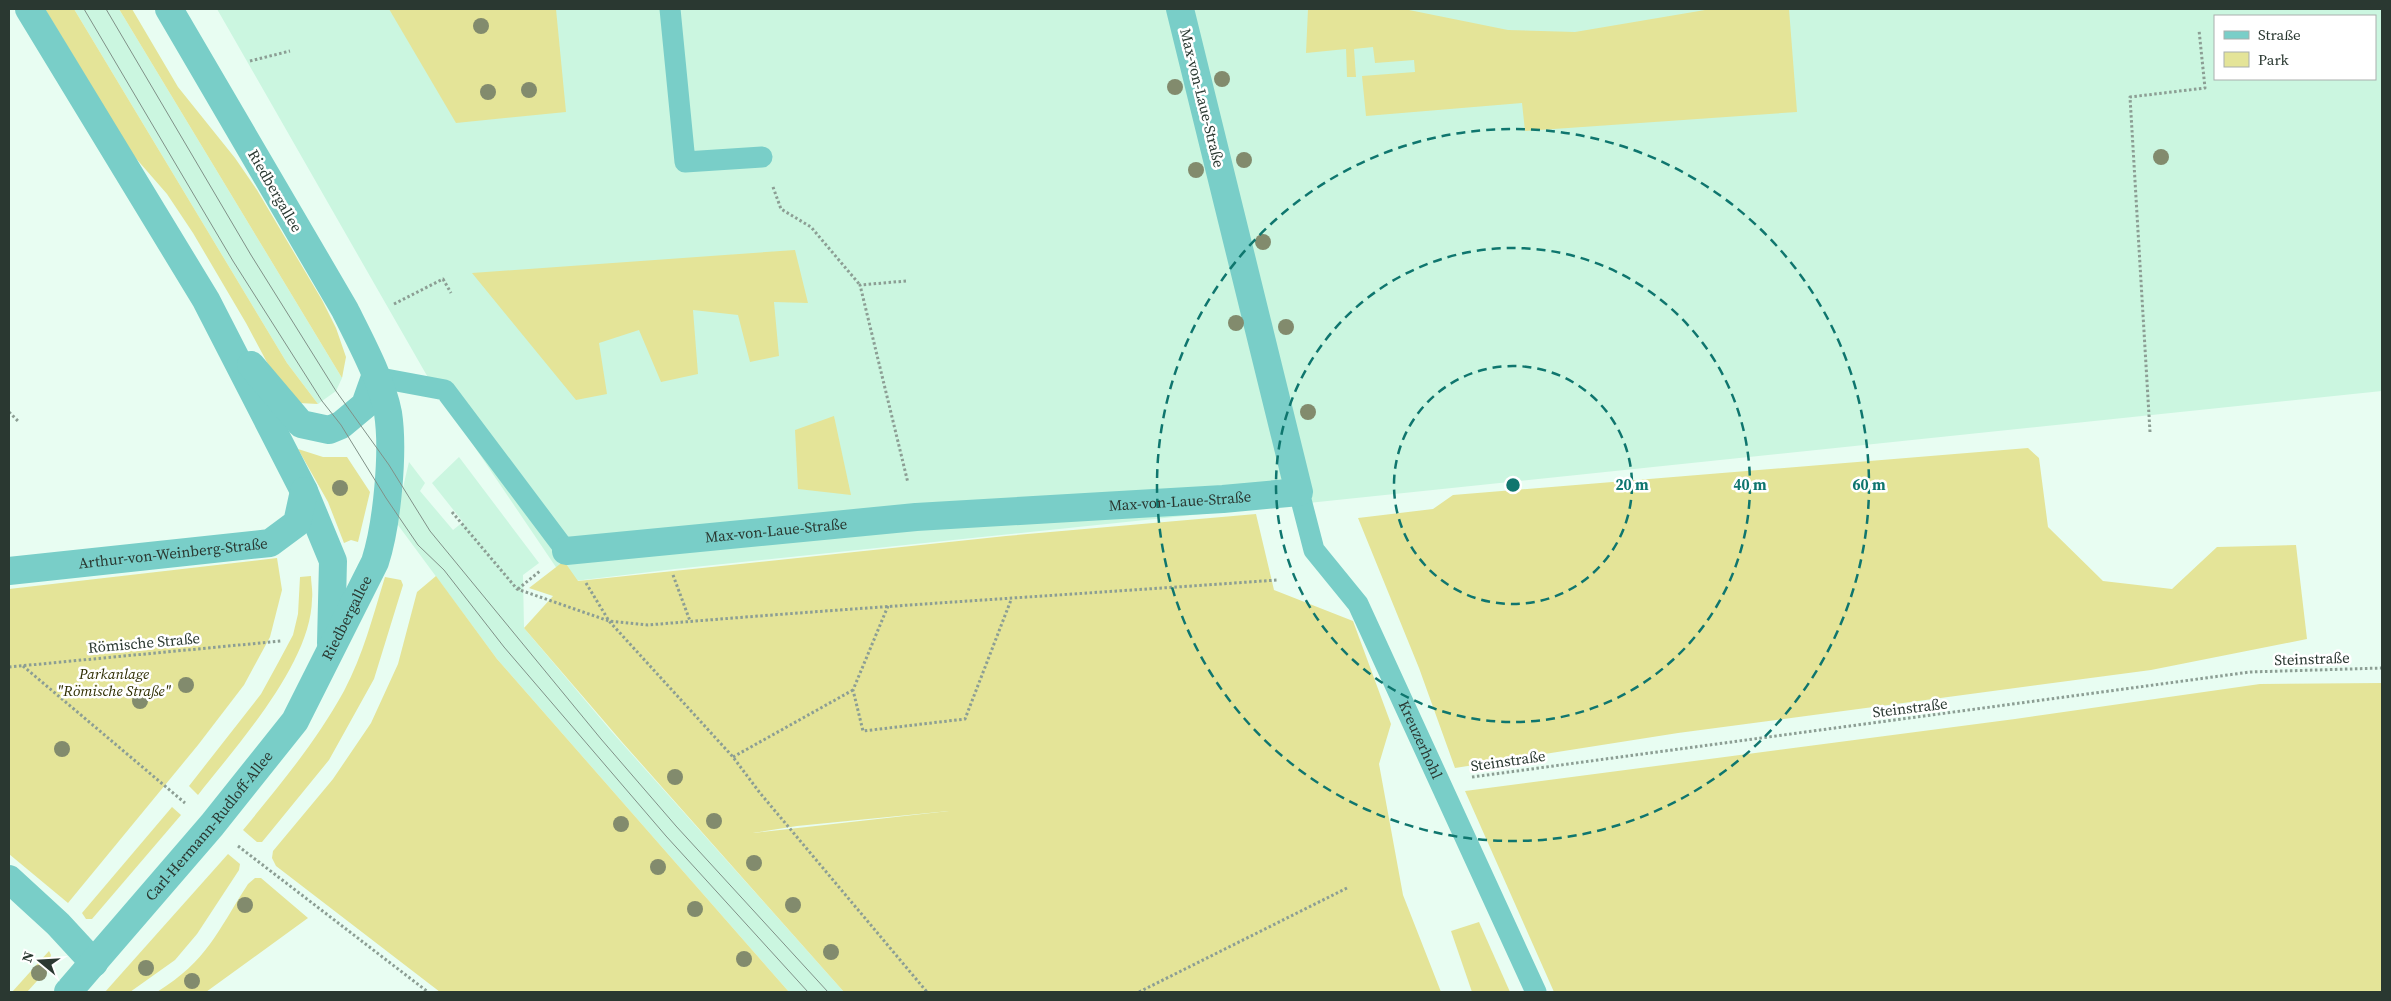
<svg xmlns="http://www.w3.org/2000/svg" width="2391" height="1001" font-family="'Source Serif 4',serif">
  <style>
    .built { fill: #cbf6e0; fill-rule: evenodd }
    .green { fill: #e4e498; fill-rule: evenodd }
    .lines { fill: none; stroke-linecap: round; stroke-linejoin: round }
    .path { stroke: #8c9e94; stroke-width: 3; stroke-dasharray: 2.5 2.5; stroke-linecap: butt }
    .service { stroke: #79cec8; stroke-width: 21 }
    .minor { stroke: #79cec8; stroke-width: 28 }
    .tram { stroke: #809188; stroke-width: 1 }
    .tree { fill: #828b6d }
    .ring { fill: none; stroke: #0f766e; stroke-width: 2.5; stroke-dasharray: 9 6 }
    .labels { text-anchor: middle; stroke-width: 5; stroke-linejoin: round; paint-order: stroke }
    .street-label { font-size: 15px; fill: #2a3831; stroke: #fff }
    .park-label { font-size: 15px; font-style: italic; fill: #2e2d01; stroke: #fff }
    .centre { fill: #0f766e; stroke: #fff; stroke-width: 2.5 }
    .ring-label { font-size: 15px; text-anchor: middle; font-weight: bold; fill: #0f766e; stroke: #fff; stroke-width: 5; stroke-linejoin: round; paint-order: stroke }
  </style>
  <rect width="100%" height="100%" fill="#e8fdf2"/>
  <!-- built -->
  <g class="built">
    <polygon points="74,9 119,9 342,378 336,391 322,401 318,404 287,363"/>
    <path d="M217 9H2382V391L675 569 566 582 430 381ZM2215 16H2375V79H2215Z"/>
    <polygon points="459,457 539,563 523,575 524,628 612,732 844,992 789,992 497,659 395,521 409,462 425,483 420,491 453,530 463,522 432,483"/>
  </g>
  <!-- green -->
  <g class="green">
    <polygon points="45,9 74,9 287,363 318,404 299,403 277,381 246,323 193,233 167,194 133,155"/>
    <polygon points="119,9 132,9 178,87 235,158 257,190 322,300 336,328 346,357 342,378"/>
    <polygon points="389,9 556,9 566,112 456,123"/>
    <polygon points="1308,9 1404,9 1508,30 1575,32 1711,9 1789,9 1797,112 1525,131 1522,103 1366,116 1362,76 1415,72 1414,60 1375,63 1373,47 1354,49 1356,77 1347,77 1346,49 1306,53"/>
    <polygon points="795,250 808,303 774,302 779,356 750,362 738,315 693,310 698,374 661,382 639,330 599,343 607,394 576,400 472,273"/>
    <polygon points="834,416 851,495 798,489 795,430"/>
    <polygon points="2028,448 2039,458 2048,527 2103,581 2172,589 2217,547 2296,545 2307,639 2151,670 1678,733 1455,768 1419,668 1358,518 1433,509 1453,495"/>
    <polygon points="298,449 323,457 347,457 370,492 358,542 351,540 344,543 328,502"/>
    <path d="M1256 514 1274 590 1353 621 1391 724 1379 764 1403 895 1441 992H844L622 742 524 628 553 596 529 588 564 561 578 581 1006 536ZM949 811 753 833 797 826Z"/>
    <polygon points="277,558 282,590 270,637 244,685 198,745 68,903 9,854 9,589"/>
    <path d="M311 576C311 583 313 591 312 599 311 664 237 745 198 795L189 786 261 694 278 663 293 635 298 614 300 577Z"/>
    <polygon points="436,576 497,659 789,992 440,992 276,866 272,858 273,851 333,779 371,723 398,664 417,592"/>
    <path d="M385 577 401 580 403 585 374 679 329 760 267 836 262 842H257L243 830C279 786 316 742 344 691 363 655 373 616 385 577Z"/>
    <polygon points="2382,683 2382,992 1554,992 1465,791 2015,719 2260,684"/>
    <polygon points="172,807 181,815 92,919 86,919 82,913"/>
    <polygon points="228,854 240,864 239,870 197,934 175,960 130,992 105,992"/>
    <path d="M255 878H261L308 918 206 992H157C208 960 217 932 248 884Z"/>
    <polygon points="1479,922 1510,992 1472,992 1451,931"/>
    <polygon points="49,951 51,955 47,970 27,992 12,992"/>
  </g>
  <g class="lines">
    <!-- path -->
    <g class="path">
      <polyline points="250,61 290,51"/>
      <polyline points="773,187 781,209 811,227 860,285"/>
      <polyline points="906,281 860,285 908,483"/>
      <polyline points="394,304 443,279 451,293"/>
      <polyline points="9,412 19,422"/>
      <polyline points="2150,432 2130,97 2205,88 2199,30"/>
      <path d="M452 512 517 589 609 621 648 625C858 607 1068 595 1277 580"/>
      <polyline points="673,575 690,621"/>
      <polyline points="586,583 609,621 733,757 760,793 927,992"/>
      <polyline points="518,589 540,571"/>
      <polyline points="888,606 853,690 863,731 965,719 1011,600"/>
      <polyline points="23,666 185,803"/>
      <polyline points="9,667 281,641"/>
      <polyline points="733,757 853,690"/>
      <polyline points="1472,777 2250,672 2382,668"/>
      <polyline points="238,846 428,992"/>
      <polyline points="1139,992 1349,887"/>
    </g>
    <!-- service -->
    <g class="service">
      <polyline points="670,9 685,162 762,157"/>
      <polyline points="375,377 445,390 566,551"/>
      <path id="s1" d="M1299 492 1314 550 1358 604 1536 992"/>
    </g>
    <!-- minor -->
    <g class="minor">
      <polyline points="29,9 206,300 304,491 333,561 331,643"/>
      <polyline points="251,365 301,424 329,430 341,425 365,405 375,377"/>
      <path id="s2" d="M566 551 916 517 1223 499 1299 492 1180 9"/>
      <path id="s3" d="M9 571 270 543 297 523 304 491"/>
      <polyline points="9,879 58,924 94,963"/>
      <path id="s4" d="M68 992 212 825 295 721 375 562C387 525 394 452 388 413 382 381 360 340 345 310L169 9"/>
    </g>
    <!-- tram -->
    <g class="tram">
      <polyline points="84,9 233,261 322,401 341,425 386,498 418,545 444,570 504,647 666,836 808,992"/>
      <polyline points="106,9 251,255 336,391 389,465 430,531 601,739 676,826 828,992"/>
    </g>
  </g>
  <!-- trees -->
  <g class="tree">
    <circle cx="481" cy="26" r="8"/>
    <circle cx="1222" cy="79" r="8"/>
    <circle cx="1175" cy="87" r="8"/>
    <circle cx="529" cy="90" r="8"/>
    <circle cx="488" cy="92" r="8"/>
    <circle cx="2161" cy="157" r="8"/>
    <circle cx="1244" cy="160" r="8"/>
    <circle cx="1196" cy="170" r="8"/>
    <circle cx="1263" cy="242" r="8"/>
    <circle cx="1236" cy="323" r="8"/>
    <circle cx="1286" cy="327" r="8"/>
    <circle cx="1308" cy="412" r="8"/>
    <circle cx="340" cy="488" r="8"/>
    <circle cx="186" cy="685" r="8"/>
    <circle cx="140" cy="701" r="8"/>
    <circle cx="62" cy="749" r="8"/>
    <circle cx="675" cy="777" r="8"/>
    <circle cx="714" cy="821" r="8"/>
    <circle cx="621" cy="824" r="8"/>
    <circle cx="754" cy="863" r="8"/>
    <circle cx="658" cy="867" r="8"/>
    <circle cx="245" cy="905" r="8"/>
    <circle cx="793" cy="905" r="8"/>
    <circle cx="695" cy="909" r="8"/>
    <circle cx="831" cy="952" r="8"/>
    <circle cx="744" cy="959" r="8"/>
    <circle cx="146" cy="968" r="8"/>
    <circle cx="39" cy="973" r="8"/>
    <circle cx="192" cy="981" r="8"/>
  </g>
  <!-- distance rings -->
  <g class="ring">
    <circle cx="1513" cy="485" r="119"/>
    <circle cx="1513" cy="485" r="237"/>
    <circle cx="1513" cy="485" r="356"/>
  </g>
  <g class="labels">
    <!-- street labels -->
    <g class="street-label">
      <text transform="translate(1202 98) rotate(76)" y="5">Max-von-Laue-Straße</text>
      <text transform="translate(275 191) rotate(60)" y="5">Riedbergallee</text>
      <text dy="5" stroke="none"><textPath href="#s2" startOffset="616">Max-von-Laue-Straße</textPath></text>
      <text dy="5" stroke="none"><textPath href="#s2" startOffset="211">Max-von-Laue-Straße</textPath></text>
      <text dy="5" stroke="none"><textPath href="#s3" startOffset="165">Arthur-von-Weinberg-Straße</textPath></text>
      <text dy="5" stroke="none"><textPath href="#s4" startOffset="469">Riedbergallee</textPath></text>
      <text transform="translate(144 643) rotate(-5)" y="5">Römische Straße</text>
      <text transform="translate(2312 659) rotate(-2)" y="5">Steinstraße</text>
      <text transform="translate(1910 708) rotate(-7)" y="5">Steinstraße</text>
      <text dy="5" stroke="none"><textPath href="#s1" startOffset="279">Kreuzerhohl</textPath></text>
      <text transform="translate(1508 761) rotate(-8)" y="5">Steinstraße</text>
      <text dy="5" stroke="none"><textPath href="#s4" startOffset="218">Carl-Hermann-Rudloff-Allee</textPath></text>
    </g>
    <!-- park labels -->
    <g class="park-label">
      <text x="114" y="679">Parkanlage<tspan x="114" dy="17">"Römische Straße"</tspan></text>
    </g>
  </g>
  <circle cx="1513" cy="485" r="8" class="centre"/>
  <g class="ring-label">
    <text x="1632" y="490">20 m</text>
    <text x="1750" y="490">40 m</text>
    <text x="1869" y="490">60 m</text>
  </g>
  <!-- border -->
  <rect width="2391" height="1001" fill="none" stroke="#2a3831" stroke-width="20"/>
  <!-- legend -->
  <rect x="2214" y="15" width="162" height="65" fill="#ffffff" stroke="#aaafad"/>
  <rect x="2224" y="31" width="25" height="8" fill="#79cec8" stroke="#aaafad"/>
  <text x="2258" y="40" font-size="15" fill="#2a3831">Straße</text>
  <rect x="2224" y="52" width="25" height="15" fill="#e4e498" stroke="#aaafad"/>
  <text x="2258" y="65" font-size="15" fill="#2a3831">Park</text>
  <!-- north arrow -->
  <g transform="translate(40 961) rotate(288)" stroke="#ffffff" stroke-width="4" paint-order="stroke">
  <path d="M0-4L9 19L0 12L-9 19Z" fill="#2a3831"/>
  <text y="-8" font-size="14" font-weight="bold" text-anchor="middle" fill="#2a3831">N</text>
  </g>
</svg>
